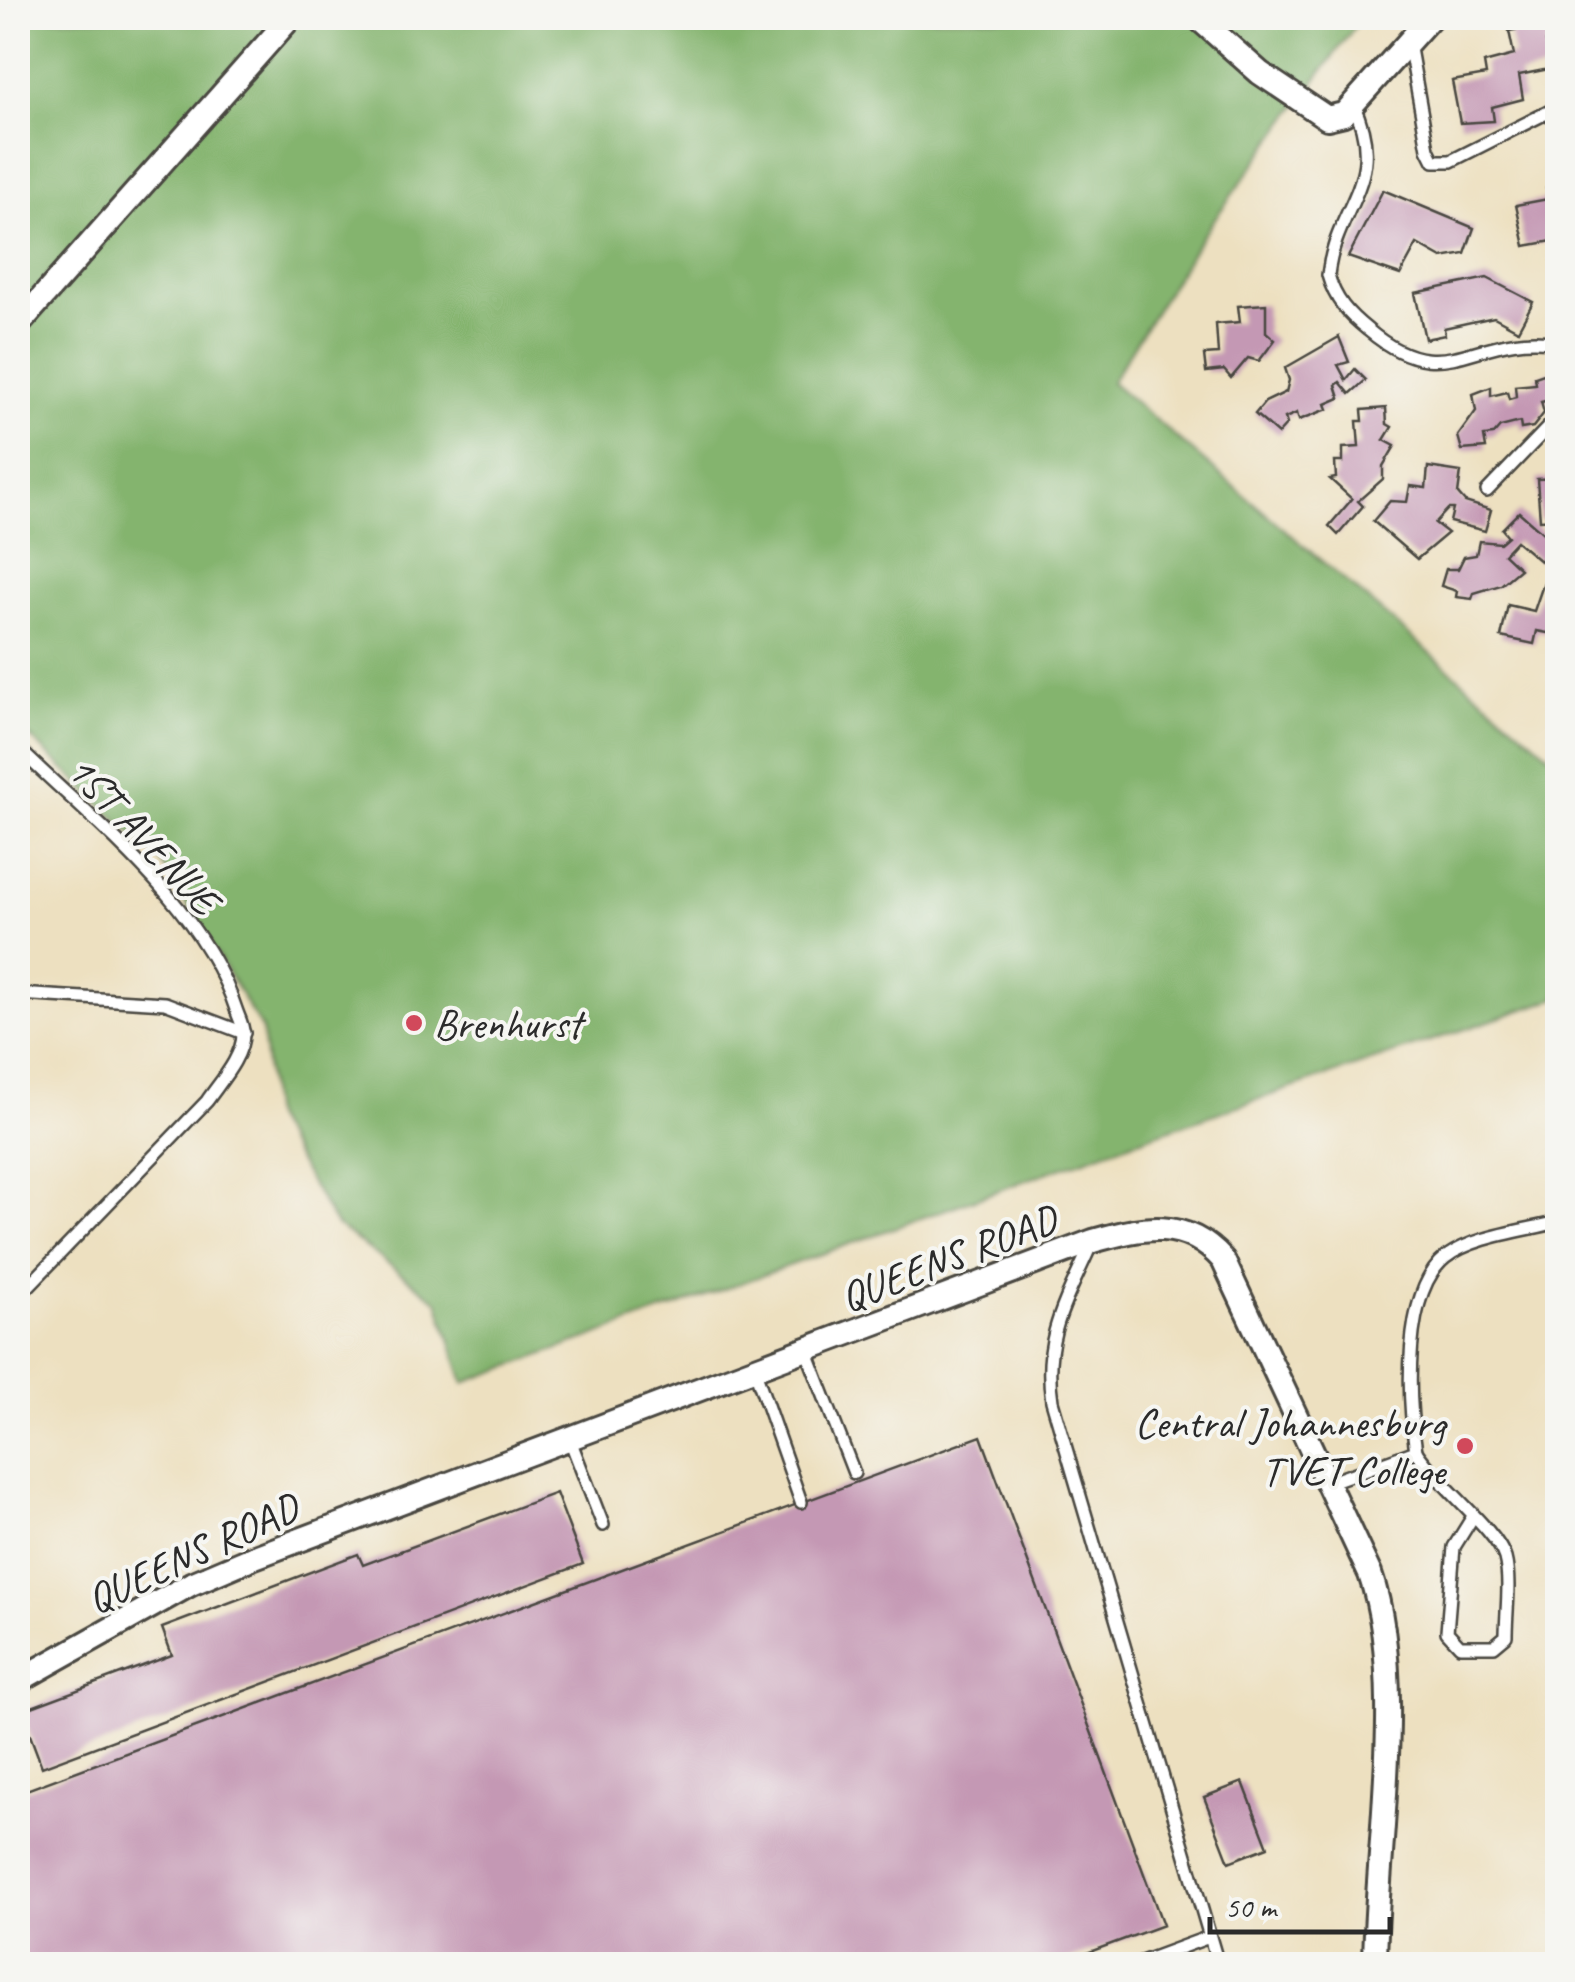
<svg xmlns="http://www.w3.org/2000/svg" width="1575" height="1982" font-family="Caveat,sans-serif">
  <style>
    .forest { fill: #84b46e; stroke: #58704c; stroke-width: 2.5 }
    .building { fill: #c498b4 }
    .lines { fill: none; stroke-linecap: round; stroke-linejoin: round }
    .lane-casing { stroke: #484641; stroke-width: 16 }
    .street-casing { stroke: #484641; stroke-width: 28 }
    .lane { stroke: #fff; stroke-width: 11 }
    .street { stroke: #fff; stroke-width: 22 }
    .poi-dot { fill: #d1495b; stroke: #f6f6f2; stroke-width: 4 }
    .labels { text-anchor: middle; stroke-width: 8; stroke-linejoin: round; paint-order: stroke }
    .street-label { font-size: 42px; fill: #2b2b2b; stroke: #f6f6f2 }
    .poi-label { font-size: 42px; fill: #2b2b2b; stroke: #f6f6f2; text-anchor: start }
  </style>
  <rect width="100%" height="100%" fill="#f6f6f2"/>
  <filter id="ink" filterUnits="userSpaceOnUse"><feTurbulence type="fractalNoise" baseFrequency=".01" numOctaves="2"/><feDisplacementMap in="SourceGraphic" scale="20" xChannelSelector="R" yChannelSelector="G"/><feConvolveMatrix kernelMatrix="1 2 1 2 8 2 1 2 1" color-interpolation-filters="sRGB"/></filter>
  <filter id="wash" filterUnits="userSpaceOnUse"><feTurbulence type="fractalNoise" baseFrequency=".0048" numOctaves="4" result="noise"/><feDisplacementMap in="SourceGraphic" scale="40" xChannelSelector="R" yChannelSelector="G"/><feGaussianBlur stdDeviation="2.25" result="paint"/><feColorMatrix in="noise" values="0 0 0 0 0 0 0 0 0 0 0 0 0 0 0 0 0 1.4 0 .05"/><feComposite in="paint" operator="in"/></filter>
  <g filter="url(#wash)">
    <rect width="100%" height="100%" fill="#ede0c0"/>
    <!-- forest -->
    <polygon class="forest" points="36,18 1361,18 1202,236 1111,382 1557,761 1557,998 1129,1143 464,1383 438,1301 335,1224 272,1118 262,1030 160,860 18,726 18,32"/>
    <g id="blocks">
      <!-- building -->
      <g class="building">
        <polygon points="1541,18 1558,18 1558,40 1546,42 1549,69 1519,75 1523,99 1492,107 1494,121 1460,123 1452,81 1486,75 1484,63 1514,55 1509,31 1541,25"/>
        <polygon points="1558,188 1558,240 1525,246 1516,205 1548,199 1546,189"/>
        <polygon points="1383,190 1474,228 1465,254 1442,258 1417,244 1400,275 1348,257"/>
        <polygon points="1487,278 1533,302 1518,330 1494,317 1444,328 1445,335 1425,339 1415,293"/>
        <polygon points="1266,304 1266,332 1275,340 1259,361 1248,358 1231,378 1224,370 1206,372 1204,355 1218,354 1216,324 1240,322 1238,306"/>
        <polygon points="1339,337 1349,362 1338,365 1346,380 1355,369 1366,380 1350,394 1340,382 1336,385 1340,398 1326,404 1328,409 1299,420 1297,413 1285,418 1287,424 1278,434 1255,414 1265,402 1286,392 1289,380 1285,368"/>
        <polygon points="1558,369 1558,398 1541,402 1544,413 1533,427 1521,429 1520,422 1500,427 1493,435 1484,436 1486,448 1462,450 1458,436 1476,411 1473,394 1491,387 1491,396 1507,392 1509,399 1516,397 1515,386 1536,384 1535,377"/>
        <polygon points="1386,408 1387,424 1392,427 1384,440 1395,446 1383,466 1383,479 1358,501 1363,506 1338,535 1329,526 1352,499 1330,479 1336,478 1335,462 1343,462 1343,448 1359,447 1357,421 1363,421 1362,410"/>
        <polygon points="1428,467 1461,472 1458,494 1465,502 1491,510 1485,531 1450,522 1453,509 1448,509 1435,523 1448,533 1417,559 1373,521 1390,501 1407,502 1410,486 1426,488"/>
        <polygon points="1558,478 1558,519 1540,520 1537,479"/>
        <polygon points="1519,512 1558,546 1540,561 1516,541 1504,554 1520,569 1501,585 1474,593 1472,599 1456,597 1457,591 1441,586 1446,569 1458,569 1464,557 1476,555 1479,541 1500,543 1508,536 1502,529"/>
        <polygon points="1544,582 1558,585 1558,635 1537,631 1534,644 1501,637 1508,605 1534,611"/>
        <polygon points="981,1436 1163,1925 1057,1964 18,1964 18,1793"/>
        <polygon points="556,1493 583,1564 42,1767 21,1711 172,1655 162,1628 358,1554 363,1565"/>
        <polygon points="1243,1782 1268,1847 1229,1862 1204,1797"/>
      </g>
    </g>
  </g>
  <g filter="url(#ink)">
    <use href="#blocks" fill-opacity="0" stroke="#484641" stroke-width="2.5"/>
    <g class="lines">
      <defs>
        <g id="lane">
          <polyline points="1409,43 1428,149 1434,161 1451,161 1558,107"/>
          <path d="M1353 104C1389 180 1336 205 1328 275 1335 300 1348 314 1368 330 1446 396 1474 329 1558 343"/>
          <polyline points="1487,491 1558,417"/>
          <path d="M18 748C96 824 202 904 237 1012 239 1018 244 1027 243 1034 243 1057 220 1082 207 1101L18 1297"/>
          <polyline points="18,994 165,1003 244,1033"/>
          <path d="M1091 1245C1066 1301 1042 1338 1052 1401L1218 1964"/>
          <polyline points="807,1352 854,1473"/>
          <polyline points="755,1371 801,1502"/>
          <polyline points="570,1440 603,1525"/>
          <path d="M1416 1451C1408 1400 1402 1292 1446 1257 1474 1236 1524 1231 1558 1222"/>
          <path d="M1328 1483 1416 1451C1435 1482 1497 1530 1505 1558 1511 1581 1506 1613 1506 1636L1494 1646H1460L1447 1632 1454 1547 1472 1518"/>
          <polyline points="1136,1964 1209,1937"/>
        </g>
        <g id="street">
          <polyline points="1198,18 1260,73 1327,118 1344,114 1430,18"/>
          <polyline points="18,325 290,18"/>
          <path d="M18 1681 191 1584 252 1558 1093 1241C1143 1227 1185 1217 1223 1260L1370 1574C1407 1679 1376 1850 1375 1964"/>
        </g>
      </defs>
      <!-- lane casing -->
      <use href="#lane" class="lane-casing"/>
      <!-- street casing -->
      <use href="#street" class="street-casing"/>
      <!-- lane -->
      <use href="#lane" class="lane"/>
      <!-- street -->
      <use href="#street" class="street"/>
    </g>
  </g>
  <!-- markers -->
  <g class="poi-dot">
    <circle cx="414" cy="1023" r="10"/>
    <circle cx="1465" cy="1446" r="10"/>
  </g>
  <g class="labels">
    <!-- street labels -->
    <g class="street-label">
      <text transform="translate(144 834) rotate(47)" y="15">1ST AVENUE</text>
      <text transform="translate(948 1257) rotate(-21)" y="15">QUEENS ROAD</text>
      <text transform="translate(192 1552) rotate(-25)" y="15">QUEENS ROAD</text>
    </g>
    <!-- poi labels -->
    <g class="poi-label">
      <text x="434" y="1038">Brenhurst</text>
      <text x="1445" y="1437" text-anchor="end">Central Johannesburg<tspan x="1445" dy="48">TVET College</tspan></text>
    </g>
  </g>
  <!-- margin -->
  <rect width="1575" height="1982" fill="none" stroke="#f6f6f2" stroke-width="60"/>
  <!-- scale -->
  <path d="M1210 1917v15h180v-15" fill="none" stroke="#2b2b2b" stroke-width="5"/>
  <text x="1225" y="1917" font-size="30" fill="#2b2b2b" stroke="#f6f6f2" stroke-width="8" paint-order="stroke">50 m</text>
</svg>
